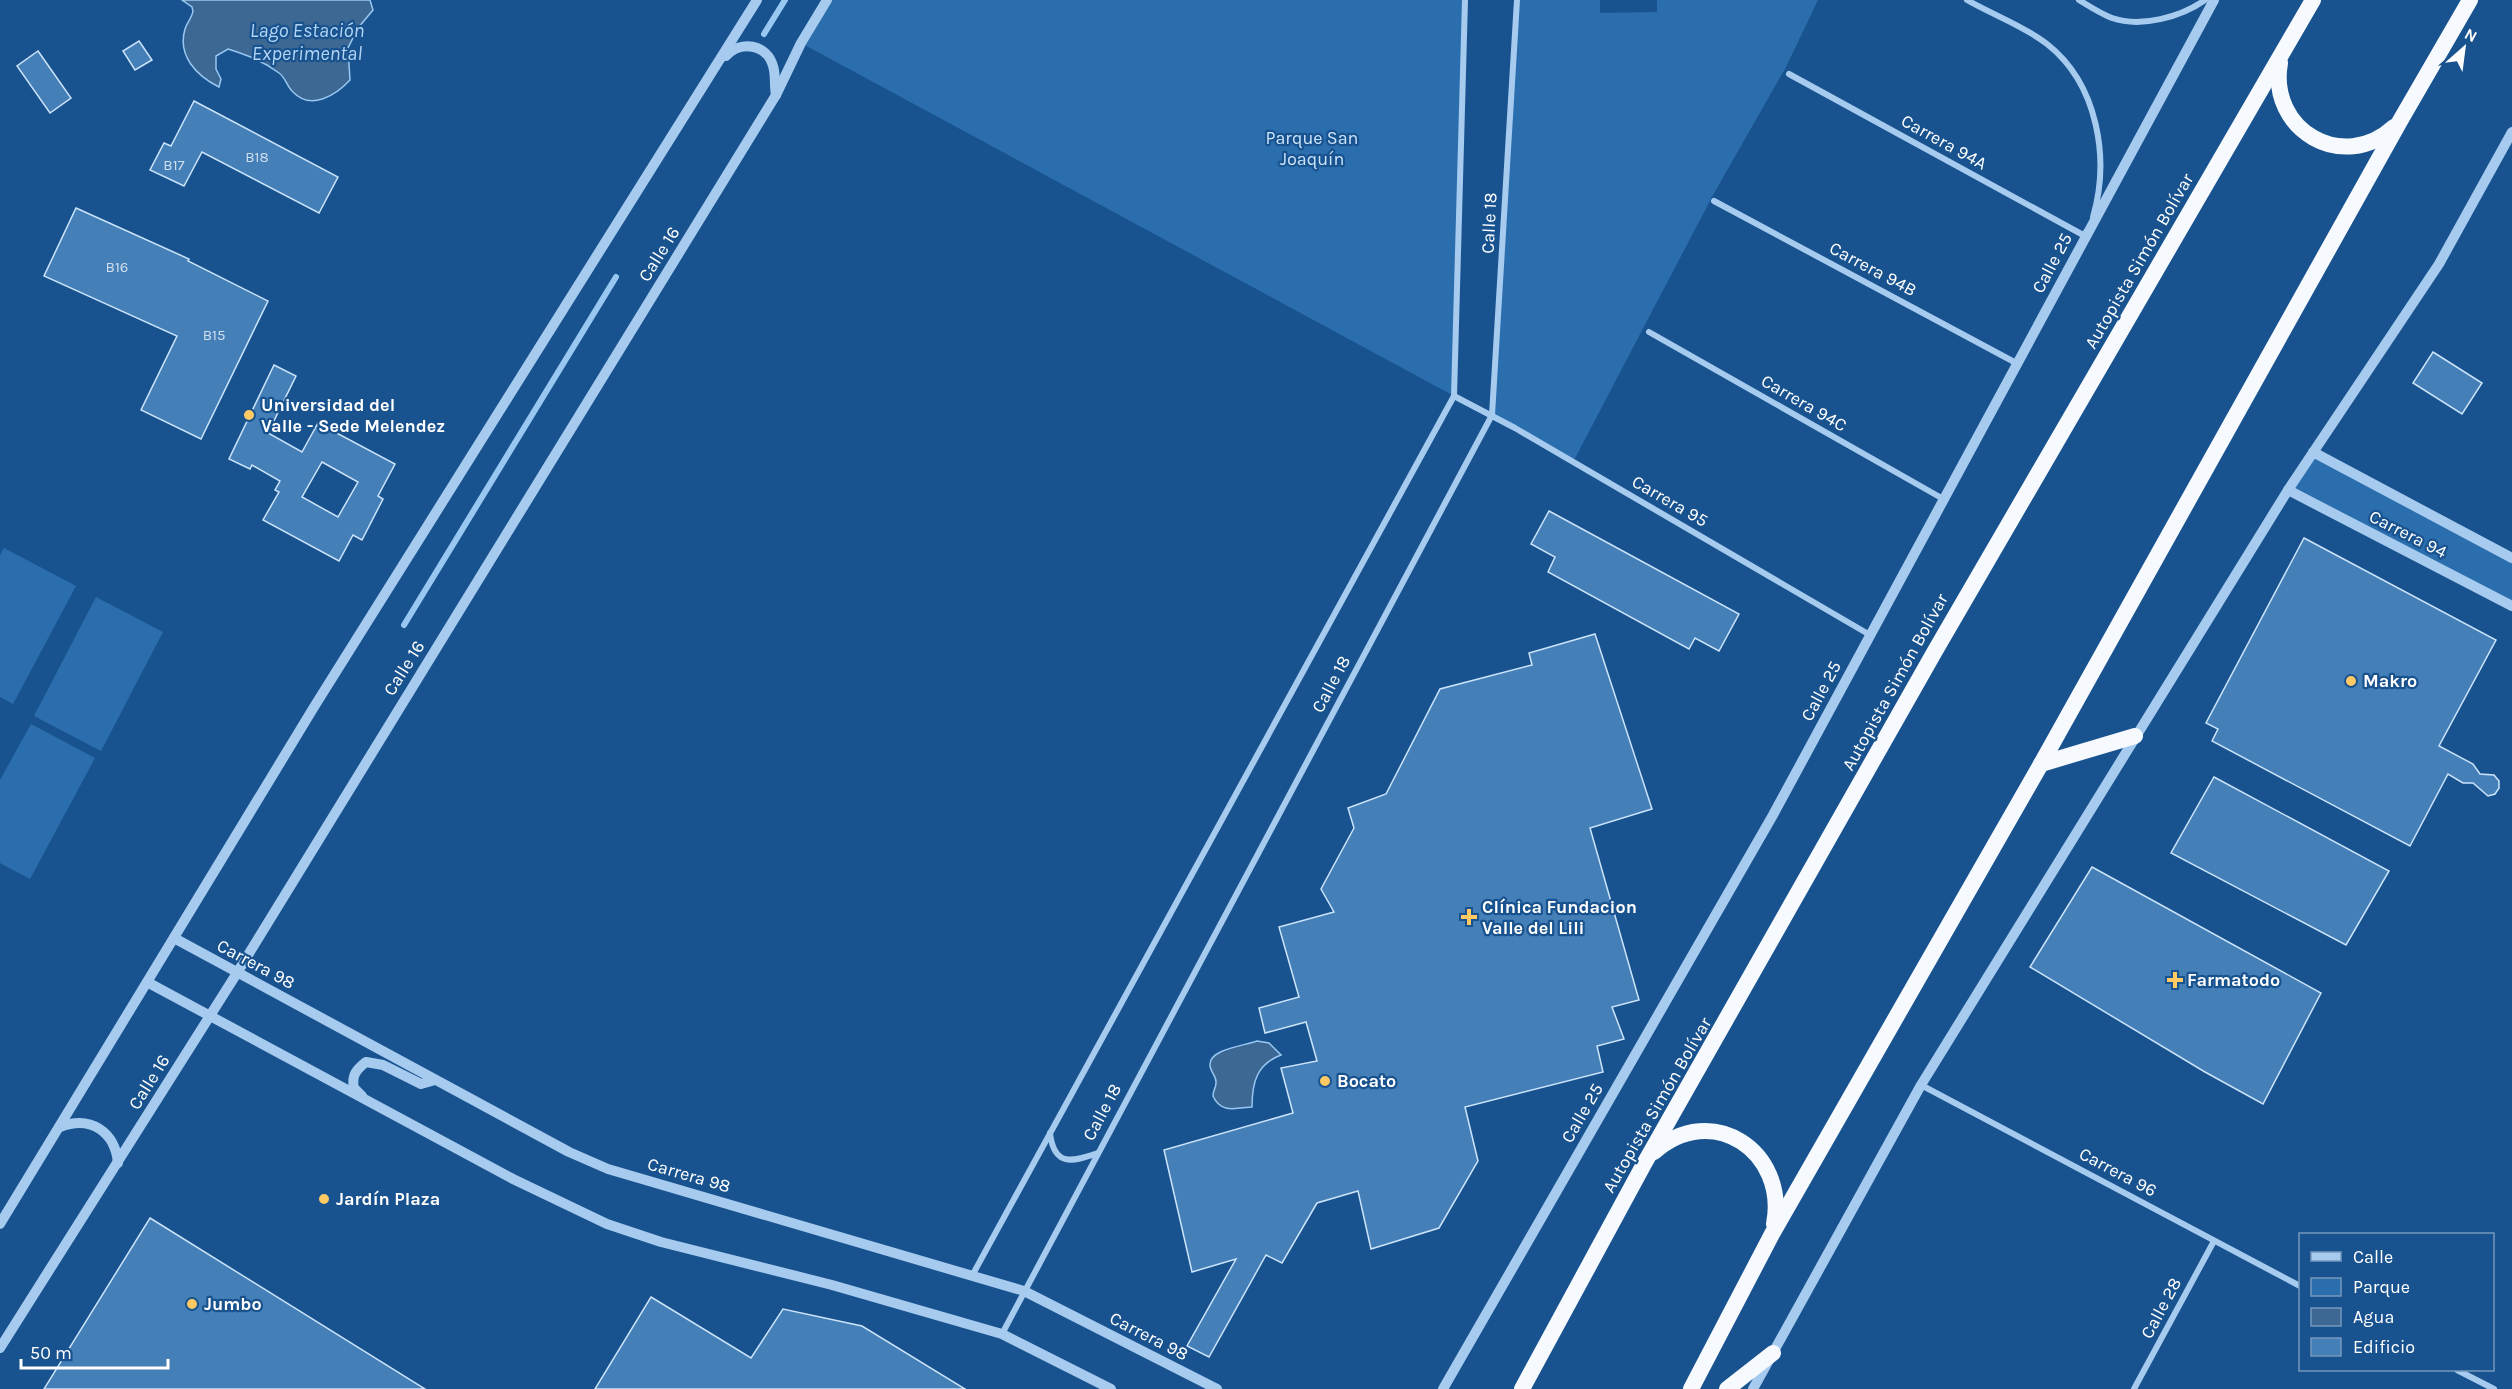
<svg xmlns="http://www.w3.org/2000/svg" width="2512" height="1389" font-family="Karla,sans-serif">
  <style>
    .green { fill: #2b6ead }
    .water { fill: #3d6893; stroke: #98c7f1; stroke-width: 1.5 }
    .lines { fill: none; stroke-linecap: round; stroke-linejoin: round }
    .stream { stroke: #98c7f1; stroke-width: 6 }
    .building { fill: #457fb8; stroke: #cce4fb; stroke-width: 1.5; fill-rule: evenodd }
    .minor { stroke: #a6cbef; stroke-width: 6 }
    .tertiary { stroke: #a6cbef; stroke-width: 10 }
    .trunk { stroke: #f6faff; stroke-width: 16 }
    .poi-dot { fill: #ffc963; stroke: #19538f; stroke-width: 2 }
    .labels { text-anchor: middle; stroke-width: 4.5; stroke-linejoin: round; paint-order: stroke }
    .number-label { font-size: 15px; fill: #d0dfed }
    .park-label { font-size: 18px; fill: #cce4fb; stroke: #19538f }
    .street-label { font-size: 18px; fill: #fff; stroke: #19538f }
    .poi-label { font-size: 18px; font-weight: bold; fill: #fff; stroke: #19538f; text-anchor: start }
    .water-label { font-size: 20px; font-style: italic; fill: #b2d5f6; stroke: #19538f }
  </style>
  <rect width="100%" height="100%" fill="#19538f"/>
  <!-- green -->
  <g class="green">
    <polygon points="827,0 1465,0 1454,396 801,43"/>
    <polygon points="1517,0 1600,0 1600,13 1657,12 1657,0 1818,0 1786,67 1713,195 1573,462 1492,415"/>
    <polygon points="2313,452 2512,558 2512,606 2288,490"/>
    <polygon points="4,548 76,586 13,704 0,697 0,555"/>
    <polygon points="96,597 163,632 101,751 34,716"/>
    <polygon points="31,724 95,758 30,879 0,863 0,780"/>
  </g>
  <!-- water -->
  <g class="water">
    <path d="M182 0H370L373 10 358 28 348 48 350 80C336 95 311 111 293 92 287 87 286 78 279 73 263 61 247 55 228 49L216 56V69L221 79 219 87C197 76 177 56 185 29 187 22 192 18 193 11L192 7Z"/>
    <path d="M1257 1041 1269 1043 1281 1055C1257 1064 1252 1082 1252 1107 1236 1108 1221 1114 1213 1096 1213 1090 1216 1088 1216 1083 1217 1076 1210 1072 1210 1065 1209 1049 1244 1046 1257 1041Z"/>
  </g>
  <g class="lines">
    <!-- stream -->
    <g class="stream">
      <polyline points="764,34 785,0"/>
      <polyline points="404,625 616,277"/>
    </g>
  </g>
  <!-- building -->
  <g class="building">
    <polygon points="139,41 152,60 135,70 123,51"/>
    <polygon points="38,51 71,98 50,113 17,66"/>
    <polygon points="194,101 338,177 319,213 202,152 184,186 150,170 164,143 171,146"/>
    <polygon points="76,208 189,259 188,261 268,301 201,439 141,410 177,336 44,276"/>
    <polygon points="2433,352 2482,383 2462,414 2413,383"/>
    <path d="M274 365 296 376 268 433 302 452 318 423 395 464 378 496 383 499 362 540 353 535 339 561 263 520 279 492 275 490 280 481 252 465 250 469 229 459ZM322 462 358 482 338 517 302 497Z"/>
    <polygon points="1549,511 1739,614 1719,651 1695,638 1689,649 1548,572 1555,557 1531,544"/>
    <polygon points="2304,538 2496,640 2439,746 2473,764 2480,774 2494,775 2499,781 2499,788 2495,794 2488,796 2473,783 2463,783 2448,774 2410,846 2212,741 2218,729 2206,723"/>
    <polygon points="1595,634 1652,809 1590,828 1639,1000 1612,1007 1624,1039 1597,1046 1603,1072 1465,1107 1478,1161 1439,1228 1371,1249 1358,1191 1317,1203 1282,1263 1266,1255 1209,1357 1187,1346 1236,1259 1192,1272 1164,1150 1293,1113 1281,1068 1317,1061 1306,1022 1265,1033 1259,1008 1299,997 1279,927 1334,912 1321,889 1354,828 1348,808 1386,794 1440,689 1532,665 1529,653"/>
    <polygon points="2214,777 2389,871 2346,945 2171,853"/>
    <polygon points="2092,867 2321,993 2263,1104 2205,1072 2030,967"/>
    <polygon points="150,1218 425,1389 44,1389"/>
    <polygon points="651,1297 751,1358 783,1309 862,1326 965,1389 595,1389"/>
  </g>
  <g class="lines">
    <!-- minor -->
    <g class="minor">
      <path d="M1967 0C1991 14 2026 27 2047 44 2098 84 2110 159 2093 217"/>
      <path d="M2079 0C2089 6 2101 14 2112 18 2141 28 2181 17 2205 0"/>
      <polyline points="1789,74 2085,236 2086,232"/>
      <polyline points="1714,201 2018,364"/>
      <polyline points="1649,332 1945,500"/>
      <polyline points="1454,396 1515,428 1870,635"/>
      <polyline points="1921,1085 2300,1286"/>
      <path d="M1050 1133C1054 1167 1072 1162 1098 1153"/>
      <polyline points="973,1274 1454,396 1465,0"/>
      <polyline points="1002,1334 1492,415 1517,0"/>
      <polyline points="2457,1370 2494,1389"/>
      <polyline points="2134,1389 2214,1241"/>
    </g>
    <!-- tertiary -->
    <g class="tertiary">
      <path d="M726 56C740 40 767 44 773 66 776 75 774 85 776 95"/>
      <polyline points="2313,452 2512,558"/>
      <polyline points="2288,490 2512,606"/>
      <polyline points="174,938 569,1152 608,1169 1024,1291 1217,1389"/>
      <polyline points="147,982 513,1179 607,1224 661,1242 832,1285 1002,1334 1111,1389"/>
      <path d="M362 1096 354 1088C351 1075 357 1069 366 1062L383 1065 421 1084 435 1080"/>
      <path d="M60 1127C91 1115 115 1132 118 1163"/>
      <polyline points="0,1224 314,707 757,0"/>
      <polyline points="0,1348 237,973 776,95 801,43 827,0"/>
      <polyline points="1443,1389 1773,815 2214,0"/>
      <polyline points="1753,1389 1921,1085 2288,490 2439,264 2512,132"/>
    </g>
    <!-- trunk -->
    <g class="trunk">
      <path d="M2280 63C2268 130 2343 174 2394 127"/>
      <polyline points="2041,764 2135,736"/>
      <path d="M1654 1152C1712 1100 1788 1152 1774 1224"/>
      <polyline points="1522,1389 1644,1164 1935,651 2313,0"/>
      <polyline points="1691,1389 1772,1234 2041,764 2400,121 2470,0"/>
      <polyline points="1727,1389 1773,1353"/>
    </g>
  </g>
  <!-- markers -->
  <g class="poi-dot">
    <circle cx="249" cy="415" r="6"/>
    <circle cx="2351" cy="681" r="6"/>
    <path d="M1466 908h6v6h6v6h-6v6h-6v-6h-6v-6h6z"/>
    <path d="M2172 971h6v6h6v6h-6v6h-6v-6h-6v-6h6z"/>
    <circle cx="1325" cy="1081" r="6"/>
    <circle cx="324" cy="1199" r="6"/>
    <circle cx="192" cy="1304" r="6"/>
  </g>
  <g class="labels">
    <!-- number labels -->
    <g class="number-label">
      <text x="257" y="162">B18</text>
      <text x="174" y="170">B17</text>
      <text x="117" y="272">B16</text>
      <text x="214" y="340">B15</text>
    </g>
    <!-- park labels -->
    <g class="park-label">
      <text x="1312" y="144">Parque San<tspan x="1312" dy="21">Joaquín</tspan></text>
    </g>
    <!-- street labels -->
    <g class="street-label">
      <text transform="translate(1944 142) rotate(29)" y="6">Carrera 94A</text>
      <text transform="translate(1489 223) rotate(-87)" y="6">Calle 18</text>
      <text transform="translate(659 254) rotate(-58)" y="6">Calle 16</text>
      <text transform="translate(2139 261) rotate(-60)" y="6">Autopista Simón Bolívar</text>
      <text transform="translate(2052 263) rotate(-62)" y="6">Calle 25</text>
      <text transform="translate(1873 269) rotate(28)" y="6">Carrera 94B</text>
      <text transform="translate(1804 403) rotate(30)" y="6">Carrera 94C</text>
      <text transform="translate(1670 501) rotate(30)" y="6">Carrera 95</text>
      <text transform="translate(2408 534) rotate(27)" y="6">Carrera 94</text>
      <text transform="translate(404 668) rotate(-58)" y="6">Calle 16</text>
      <text transform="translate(1895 682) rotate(-61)" y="6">Autopista Simón Bolívar</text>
      <text transform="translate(1331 684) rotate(-62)" y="6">Calle 18</text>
      <text transform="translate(1821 691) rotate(-62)" y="6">Calle 25</text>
      <text transform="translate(256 964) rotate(28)" y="6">Carrera 98</text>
      <text transform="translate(149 1082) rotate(-58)" y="6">Calle 16</text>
      <text transform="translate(1657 1105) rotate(-60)" y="6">Autopista Simón Bolívar</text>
      <text transform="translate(1102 1112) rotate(-62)" y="6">Calle 18</text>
      <text transform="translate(1582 1113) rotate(-60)" y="6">Calle 25</text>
      <text transform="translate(2118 1172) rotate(28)" y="6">Carrera 96</text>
      <text transform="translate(689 1175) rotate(16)" y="6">Carrera 98</text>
      <text transform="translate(2161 1308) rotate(-62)" y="6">Calle 28</text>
      <text transform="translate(1149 1336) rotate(27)" y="6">Carrera 98</text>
    </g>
    <!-- poi labels -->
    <g class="poi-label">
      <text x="261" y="411">Universidad del<tspan x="261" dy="21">Valle - Sede Melendez</tspan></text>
      <text x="2363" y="687">Makro</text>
      <text x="1482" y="913">Clínica Fundacion<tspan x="1482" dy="21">Valle del Lili</tspan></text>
      <text x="2187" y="986">Farmatodo</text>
      <text x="1337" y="1087">Bocato</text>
      <text x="336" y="1205">Jardín Plaza</text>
      <text x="204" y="1310">Jumbo</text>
    </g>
    <!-- water labels -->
    <g class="water-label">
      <text x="307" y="37">Lago Estación<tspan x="307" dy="23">Experimental</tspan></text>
    </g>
  </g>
  <!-- legend -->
  <rect x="2299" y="1233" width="195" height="138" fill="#19538f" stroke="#7598bc" stroke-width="1.5"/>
  <rect x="2311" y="1252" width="30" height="9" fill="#a6cbef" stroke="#7598bc" stroke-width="1.5"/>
  <text x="2353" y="1263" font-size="18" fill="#ffffff">Calle</text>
  <rect x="2311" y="1278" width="30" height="18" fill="#2b6ead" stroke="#7598bc" stroke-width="1.5"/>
  <text x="2353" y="1293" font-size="18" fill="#ffffff">Parque</text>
  <rect x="2311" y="1308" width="30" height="18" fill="#3d6893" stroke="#7598bc" stroke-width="1.5"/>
  <text x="2353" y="1323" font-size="18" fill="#ffffff">Agua</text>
  <rect x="2311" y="1338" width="30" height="18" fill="#457fb8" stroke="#7598bc" stroke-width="1.5"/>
  <text x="2353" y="1353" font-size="18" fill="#ffffff">Edificio</text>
  <!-- north arrow -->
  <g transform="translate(2464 48) rotate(28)" stroke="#19538f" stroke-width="4.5" paint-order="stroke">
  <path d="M0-4.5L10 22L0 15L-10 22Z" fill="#ffffff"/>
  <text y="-9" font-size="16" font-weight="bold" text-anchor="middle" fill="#ffffff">N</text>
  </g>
  <!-- scale -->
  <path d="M21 1359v9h147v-9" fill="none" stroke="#ffffff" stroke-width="3"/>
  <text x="30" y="1359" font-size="18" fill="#ffffff" stroke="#19538f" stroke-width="4.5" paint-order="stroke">50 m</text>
</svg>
